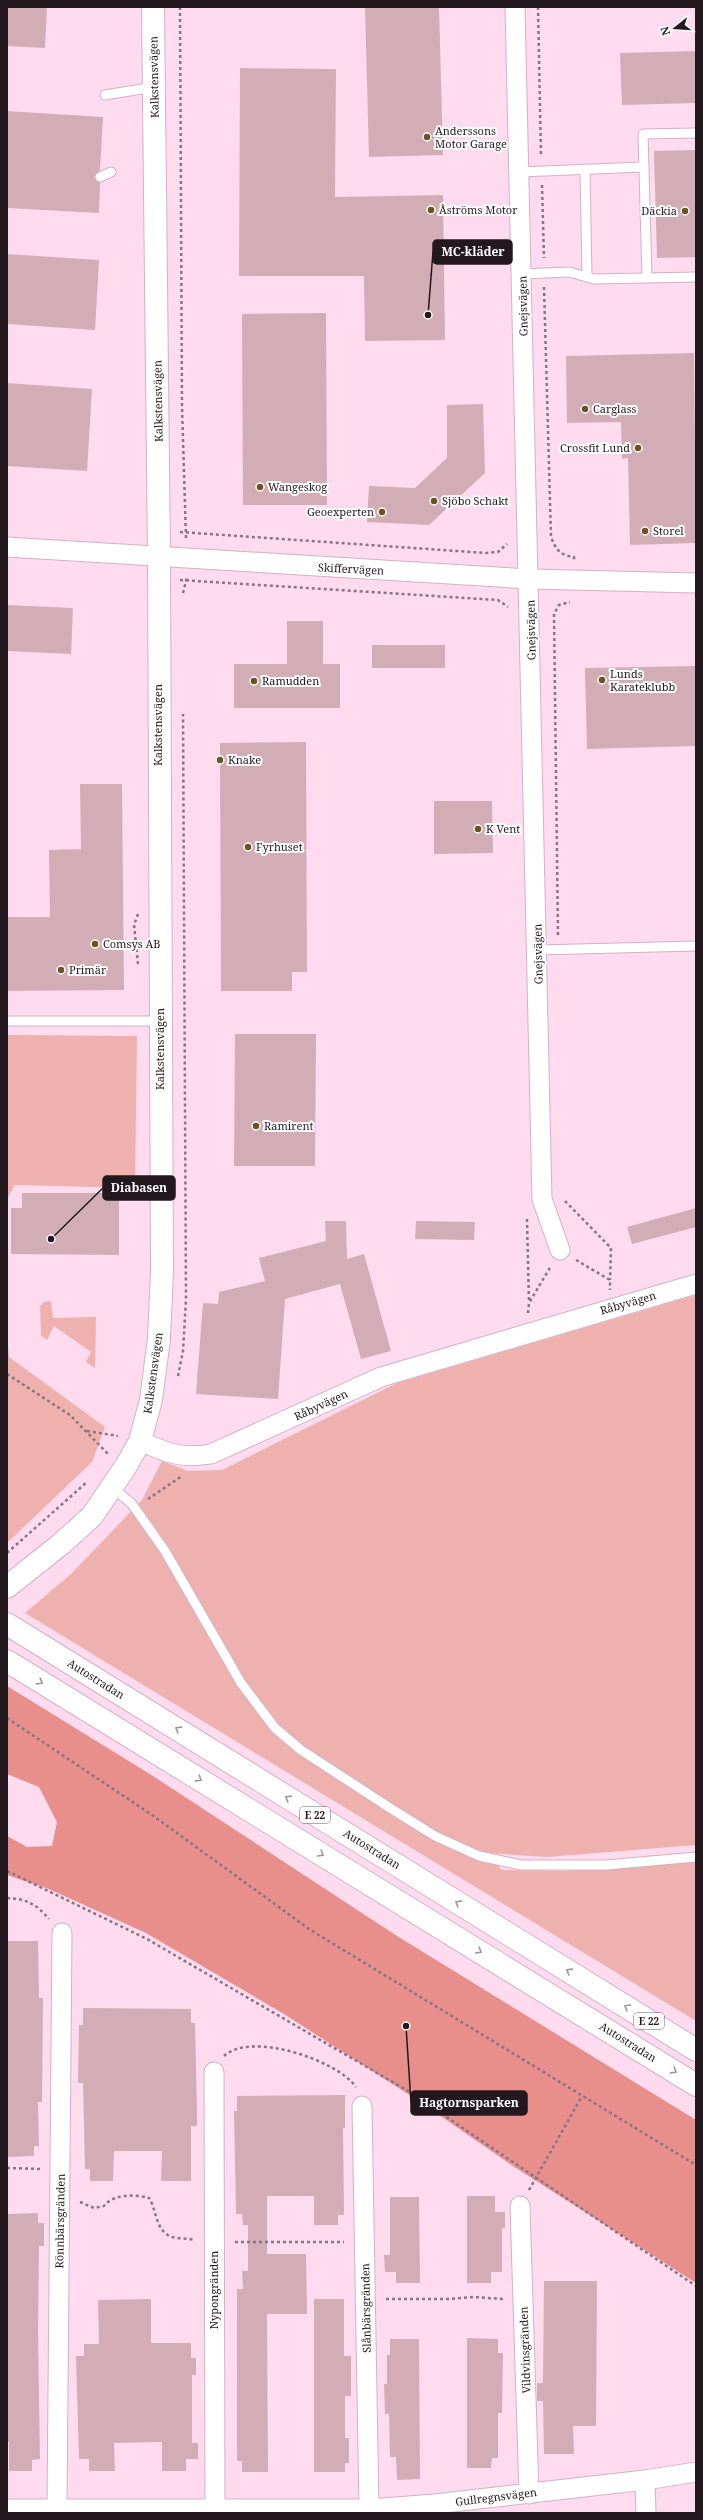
<svg xmlns="http://www.w3.org/2000/svg" width="703" height="2520" font-family="'Noto Serif',serif">
  <style>
    .green { fill: #eeb1ae }
    .forest { fill: #e88e8b }
    .building { fill: #d3adb6 }
    .lines { fill: none; stroke-linecap: round; stroke-linejoin: round }
    .service-casing { stroke: #d3b1c4; stroke-width: 11 }
    .minor-casing { stroke: #d3b1c4; stroke-width: 21 }
    .tertiary-casing { stroke: #d3b1c4; stroke-width: 24 }
    .motorway-casing { stroke: #d3b1c4; stroke-width: 24 }
    .path { stroke: #8a7481; stroke-width: 2.5; stroke-dasharray: 3 3; stroke-linecap: butt }
    .service { stroke: #fff; stroke-width: 9 }
    .minor { stroke: #fff; stroke-width: 19 }
    .tertiary { stroke: #fff; stroke-width: 22 }
    .motorway { stroke: #fff; stroke-width: 22 }
    .oneway { stroke: #9c979a }
    .poi-dot { fill: #6c5224; stroke: #fff; stroke-width: 1.5 }
    .labels { text-anchor: middle; stroke-width: 4; stroke-linejoin: round; paint-order: stroke }
    .shield { fill: #fff; stroke: #665d62; stroke-width: 1 }
    .shield-label { font-size: 10px; font-weight: bold; fill: #24181f }
    .street-label { font-size: 11px; fill: #24181f; stroke: #fff }
    .poi-label { font-size: 11px; fill: #24181f; stroke: #fff; text-anchor: start }
    .leader { fill: none; stroke: #24181f; stroke-width: 1.5 }
    .callout-dot { fill: #24181f; stroke: #fff; stroke-width: 1.5 }
    .callout { fill: #24181f; stroke: #24181f; stroke-width: 1.5 }
    .callout-label { font-size: 12px; text-anchor: middle; font-weight: bold; fill: #fff }
  </style>
  <rect width="100%" height="100%" fill="#fedbef"/>
  <!-- green -->
  <g class="green">
    <polygon points="7,1035 137,1036 135,1188 15,1185 7,1199"/>
    <polygon points="696,1295 696,1845 547,1857 486,1853 502,1870 566,1871 696,1862 696,2021 25,1613 71,1574 142,1500 162,1461 188,1471 222,1470 397,1383"/>
    <polygon points="51,1301 53,1318 96,1317 95,1368 86,1362 91,1352 54,1326 47,1340 41,1335 40,1306 44,1302"/>
    <polygon points="7,1330 9,1357 105,1427 92,1462 7,1543"/>
  </g>
  <!-- forest -->
  <polygon class="forest" points="7,1686 153,1776 397,1936 696,2120 696,2283 513,2166 422,2103 284,2014 146,1933 49,1889 7,1875 7,1836 27,1847 52,1846 57,1822 39,1787 7,1774"/>
  <!-- building -->
  <g class="building">
    <polygon points="7,7 47,7 45,48 7,46"/>
    <polygon points="365,7 439,7 443,155 369,157"/>
    <polygon points="696,51 696,103 622,105 620,53"/>
    <polygon points="240,68 336,69 335,197 443,195 445,340 365,341 364,276 239,276"/>
    <polygon points="7,111 103,117 100,170 94,177 100,183 99,213 7,208"/>
    <polygon points="696,150 696,257 657,258 654,151"/>
    <polygon points="7,254 99,260 95,330 7,324"/>
    <polygon points="326,313 327,505 243,505 242,314"/>
    <polygon points="694,353 696,543 630,545 628,458 622,459 621,422 567,423 566,356"/>
    <polygon points="7,383 92,389 87,471 7,466"/>
    <polygon points="483,404 485,473 429,525 367,522 369,486 415,488 447,458 447,405"/>
    <polygon points="7,605 73,608 71,654 7,651"/>
    <polygon points="287,621 323,621 323,664 340,664 340,708 234,708 234,664 287,664"/>
    <rect x="372" y="645" width="73" height="23"/>
    <polygon points="696,666 696,746 587,749 585,668"/>
    <polygon points="306,742 307,972 292,972 292,991 221,991 220,743"/>
    <polygon points="80,784 122,784 124,990 7,991 7,917 50,917 49,850 81,849"/>
    <polygon points="434,801 492,801 493,853 434,854"/>
    <polygon points="235,1034 316,1034 315,1166 234,1166"/>
    <polygon points="22,1193 119,1193 119,1255 11,1254 11,1208 22,1208"/>
    <polygon points="696,1208 696,1227 632,1244 627,1227"/>
    <polygon points="325,1221 346,1221 347,1259 364,1254 391,1351 361,1359 340,1284 285,1299 278,1399 196,1394 203,1303 218,1304 219,1292 265,1281 259,1258 326,1241"/>
    <polygon points="416,1221 475,1222 474,1240 415,1239"/>
    <polygon points="7,1941 38,1941 39,1998 43,1998 42,2102 38,2102 39,2146 34,2146 34,2156 8,2157"/>
    <polygon points="83,2008 191,2009 191,2023 195,2023 197,2109 197,2126 191,2126 191,2181 161,2181 162,2151 114,2151 113,2181 90,2181 90,2169 85,2169 83,2083 78,2083 79,2025 83,2025"/>
    <polygon points="345,2095 345,2128 343,2128 344,2215 338,2215 338,2225 314,2225 314,2196 267,2196 267,2254 306,2254 307,2314 267,2314 268,2472 242,2472 242,2461 237,2461 237,2289 243,2289 242,2271 248,2271 248,2225 243,2225 242,2214 236,2214 234,2111 237,2111 237,2096"/>
    <polygon points="467,2196 495,2196 495,2212 505,2212 505,2228 502,2228 502,2272 491,2272 491,2283 467,2283"/>
    <polygon points="390,2197 419,2197 420,2283 396,2283 396,2272 385,2272 384,2255 390,2255"/>
    <polygon points="38,2213 38,2223 44,2223 44,2246 39,2246 38,2333 40,2459 32,2460 32,2471 9,2471 9,2442 7,2442 7,2214"/>
    <polygon points="544,2281 597,2281 596,2426 573,2426 574,2454 544,2454 543,2401 537,2401 537,2383 543,2383"/>
    <polygon points="151,2299 151,2343 191,2343 191,2358 196,2358 196,2375 192,2375 192,2443 198,2443 198,2459 186,2459 186,2471 162,2471 162,2442 114,2443 115,2471 89,2471 89,2459 79,2459 76,2356 84,2356 84,2344 99,2344 98,2300"/>
    <polygon points="314,2299 344,2299 344,2356 351,2356 351,2396 345,2396 345,2438 349,2438 349,2463 345,2463 345,2472 314,2472"/>
    <polygon points="467,2338 498,2339 498,2353 503,2353 502,2413 498,2413 498,2458 492,2458 491,2468 467,2468"/>
    <polygon points="390,2339 419,2339 420,2479 397,2480 396,2457 390,2457 389,2414 385,2414 384,2384 387,2384 387,2355 390,2355"/>
  </g>
  <g class="lines">
    <defs>
      <g id="service">
        <polyline points="105,95 154,87"/>
        <polyline points="585,169 587,277"/>
        <polyline points="519,172 644,167"/>
        <polyline points="100,177 111,172"/>
        <polyline points="522,274 569,272 594,279 696,277"/>
        <polyline points="647,278 643,134 696,133"/>
        <polyline points="538,950 696,946"/>
        <polyline points="7,1021 160,1021"/>
        <polyline points="112,1487 132,1504 165,1551 241,1683 275,1728 301,1750 390,1808 435,1836 479,1856 521,1865 606,1865 696,1857"/>
      </g>
      <g id="minor">
        <polyline points="515,7 542,1199 560,1250"/>
        <polyline points="7,547 530,579 696,583"/>
        <path d="M140 1441C167 1453 181 1459 211 1454L381 1377 696 1284"/>
        <polyline points="214,2072 215,2507"/>
        <polyline points="362,2106 369,2509"/>
        <polyline points="520,2206 529,2494"/>
        <polyline points="645,2480 646,2513"/>
        <polyline points="57,2508 62,1933"/>
        <polyline points="7,2509 369,2509 435,2504 645,2480 696,2472"/>
      </g>
      <polyline id="tertiary" points="7,1587 61,1544 92,1516 126,1466 140,1441 151,1400 159,1339 162,1270 159,557 153,7"/>
      <g id="motorway">
        <polyline points="7,1624 696,2050"/>
        <polyline points="7,1661 696,2085"/>
      </g>
    </defs>
    <!-- service casing -->
    <use href="#service" class="service-casing"/>
    <!-- minor casing -->
    <use href="#minor" class="minor-casing"/>
    <!-- tertiary casing -->
    <use href="#tertiary" class="tertiary-casing"/>
    <!-- motorway casing -->
    <use href="#motorway" class="motorway-casing"/>
    <!-- path -->
    <g class="path">
      <polyline points="180,7 182,406 186,538"/>
      <polyline points="538,7 541,156"/>
      <polyline points="542,185 544,258"/>
      <path d="M544 287 551 537C556 550 560 555 574 557V560"/>
      <polyline points="180,532 486,553 498,552 507,544"/>
      <polyline points="180,580 498,600 508,607"/>
      <polyline points="183,593 187,577"/>
      <polyline points="558,935 554,614 559,605 570,602"/>
      <polyline points="138,964 134,925 138,914"/>
      <polyline points="565,1201 611,1248 610,1280"/>
      <polyline points="527,1219 529,1303"/>
      <polyline points="576,1260 610,1280 610,1290"/>
      <polyline points="528,1313 529,1303 551,1266"/>
      <polyline points="7,1374 70,1415 109,1455"/>
      <polyline points="178,1376 183,1351 186,1299 183,714"/>
      <polyline points="87,1431 118,1436"/>
      <polyline points="148,1499 182,1476"/>
      <polyline points="7,1553 87,1482"/>
      <polyline points="7,1718 155,1817 309,1929 696,2165"/>
      <polyline points="7,1871 147,1939 408,2091 696,2286"/>
      <path d="M7 1898C27 1899 36 1904 49 1919"/>
      <path d="M224 2056C251 2031 337 2060 356 2087"/>
      <polyline points="7,2168 41,2169"/>
      <polyline points="529,2190 582,2096"/>
      <path d="M80 2202 94 2208 104 2206C113 2194 135 2194 149 2198 157 2210 155 2231 172 2237 179 2239 187 2238 194 2240"/>
      <polyline points="235,2242 344,2242"/>
      <polyline points="386,2299 450,2299 474,2297 503,2299"/>
    </g>
    <!-- service -->
    <use href="#service" class="service"/>
    <!-- minor -->
    <use href="#minor" class="minor"/>
    <!-- tertiary -->
    <use href="#tertiary" class="tertiary"/>
    <!-- motorway -->
    <use href="#motorway" class="motorway"/>
  </g>
  <!-- one-way arrows -->
  <defs><path id="oneway-chevron" d="M-2-3.5L2.5 0L-2 3.5" fill="none" stroke-width="1.6" stroke-linecap="round" stroke-linejoin="round"/></defs>
  <g class="oneway">
    <use href="#oneway-chevron" transform="translate(40 1682) rotate(32)"/>
    <use href="#oneway-chevron" transform="translate(178 1729) rotate(-148)"/>
    <use href="#oneway-chevron" transform="translate(199 1779) rotate(32)"/>
    <use href="#oneway-chevron" transform="translate(288 1798) rotate(-148)"/>
    <use href="#oneway-chevron" transform="translate(321 1854) rotate(31)"/>
    <use href="#oneway-chevron" transform="translate(458 1903) rotate(-148)"/>
    <use href="#oneway-chevron" transform="translate(479 1951) rotate(31)"/>
    <use href="#oneway-chevron" transform="translate(569 1971) rotate(-148)"/>
    <use href="#oneway-chevron" transform="translate(627 2007) rotate(-149)"/>
    <use href="#oneway-chevron" transform="translate(674 2071) rotate(32)"/>
  </g>
  <!-- markers -->
  <g class="poi-dot">
    <circle cx="427" cy="137" r="4"/>
    <circle cx="431" cy="210" r="4"/>
    <circle cx="685" cy="211" r="4"/>
    <circle cx="585" cy="409" r="4"/>
    <circle cx="638" cy="448" r="4"/>
    <circle cx="260" cy="487" r="4"/>
    <circle cx="434" cy="501" r="4"/>
    <circle cx="382" cy="512" r="4"/>
    <circle cx="645" cy="531" r="4"/>
    <circle cx="602" cy="680" r="4"/>
    <circle cx="254" cy="681" r="4"/>
    <circle cx="220" cy="760" r="4"/>
    <circle cx="478" cy="829" r="4"/>
    <circle cx="248" cy="847" r="4"/>
    <circle cx="95" cy="944" r="4"/>
    <circle cx="61" cy="970" r="4"/>
    <circle cx="256" cy="1126" r="4"/>
  </g>
  <g class="labels">
    <!-- shield labels -->
    <g class="shield">
      <rect x="300" y="1807" width="30" height="16" rx="3"/>
      <rect x="634" y="2013" width="30" height="16" rx="3"/>
    </g>
    <g class="shield-label">
      <text x="315" y="1819">E 22</text>
      <text x="649" y="2025">E 22</text>
    </g>
    <!-- street labels -->
    <g class="street-label">
      <text transform="translate(154 77) rotate(-91)" y="4">Kalkstensvägen</text>
      <text transform="translate(523 306) rotate(-91)" y="4">Gnejsvägen</text>
      <text transform="translate(158 401) rotate(-91)" y="4">Kalkstensvägen</text>
      <text transform="translate(351 569) rotate(3)" y="4">Skiffervägen</text>
      <text transform="translate(531 630) rotate(-91)" y="4">Gnejsvägen</text>
      <text transform="translate(158 725) rotate(-90)" y="4">Kalkstensvägen</text>
      <text transform="translate(538 954) rotate(-91)" y="4">Gnejsvägen</text>
      <text transform="translate(160 1049) rotate(-90)" y="4">Kalkstensvägen</text>
      <text transform="translate(628 1303) rotate(-16)" y="4">Råbyvägen</text>
      <text transform="translate(153 1373) rotate(-82)" y="4">Kalkstensvägen</text>
      <text transform="translate(321 1405) rotate(-25)" y="4">Råbyvägen</text>
      <text transform="translate(96 1679) rotate(32)" y="4">Autostradan</text>
      <text transform="translate(372 1849) rotate(32)" y="4">Autostradan</text>
      <text transform="translate(628 2042) rotate(32)" y="4">Autostradan</text>
      <text transform="translate(60 2221) rotate(-89)" y="4">Rönnbärsgränden</text>
      <text transform="translate(214 2290) rotate(-90)" y="4">Nypongränden</text>
      <text transform="translate(366 2308) rotate(-91)" y="4">Slånbärsgränden</text>
      <text transform="translate(525 2350) rotate(-92)" y="4">Vildvinsgränden</text>
      <text transform="translate(496 2497) rotate(-7)" y="4">Gullregnsvägen</text>
    </g>
    <!-- poi labels -->
    <g class="poi-label">
      <text x="435" y="135">Anderssons<tspan x="435" dy="13">Motor Garage</tspan></text>
      <text x="439" y="214">Åströms Motor</text>
      <text x="677" y="215" text-anchor="end">Däckia</text>
      <text x="593" y="413">Carglass</text>
      <text x="630" y="452" text-anchor="end">Crossfit Lund</text>
      <text x="268" y="491">Wangeskog</text>
      <text x="442" y="505">Sjöbo Schakt</text>
      <text x="374" y="516" text-anchor="end">Geoexperten</text>
      <text x="653" y="535">Storel</text>
      <text x="610" y="678">Lunds<tspan x="610" dy="13">Karateklubb</tspan></text>
      <text x="262" y="685">Ramudden</text>
      <text x="228" y="764">Knake</text>
      <text x="486" y="833">K Vent</text>
      <text x="256" y="851">Fyrhuset</text>
      <text x="103" y="948">Comsys AB</text>
      <text x="69" y="974">Primär</text>
      <text x="264" y="1130">Ramirent</text>
    </g>
  </g>
  <!-- callouts -->
  <path class="leader" d="M428 315L433 252M51 1239L103 1188M406 2026L411 2103"/>
  <g class="callout-dot">
    <circle cx="428" cy="315" r="4"/>
    <circle cx="51" cy="1239" r="4"/>
    <circle cx="406" cy="2026" r="4"/>
  </g>
  <g class="callout">
    <rect x="433" y="240" width="79" height="24" rx="4"/>
    <rect x="103" y="1176" width="72" height="24" rx="4"/>
    <rect x="411" y="2091" width="116" height="24" rx="4"/>
  </g>
  <g class="callout-label">
    <text x="473" y="256">MC-kläder</text>
    <text x="139" y="1192">Diabasen</text>
    <text x="469" y="2107">Hagtornsparken</text>
  </g>
  <!-- border -->
  <rect width="703" height="2520" fill="none" stroke="#24181f" stroke-width="16"/>
  <!-- north arrow -->
  <g transform="translate(675 28) rotate(253)" stroke="#ffffff" stroke-width="3" paint-order="stroke">
  <path d="M0-3L7 15L0 10L-7 15Z" fill="#24181f"/>
  <text y="-6" font-size="11" font-weight="bold" text-anchor="middle" fill="#24181f">N</text>
  </g>
</svg>
